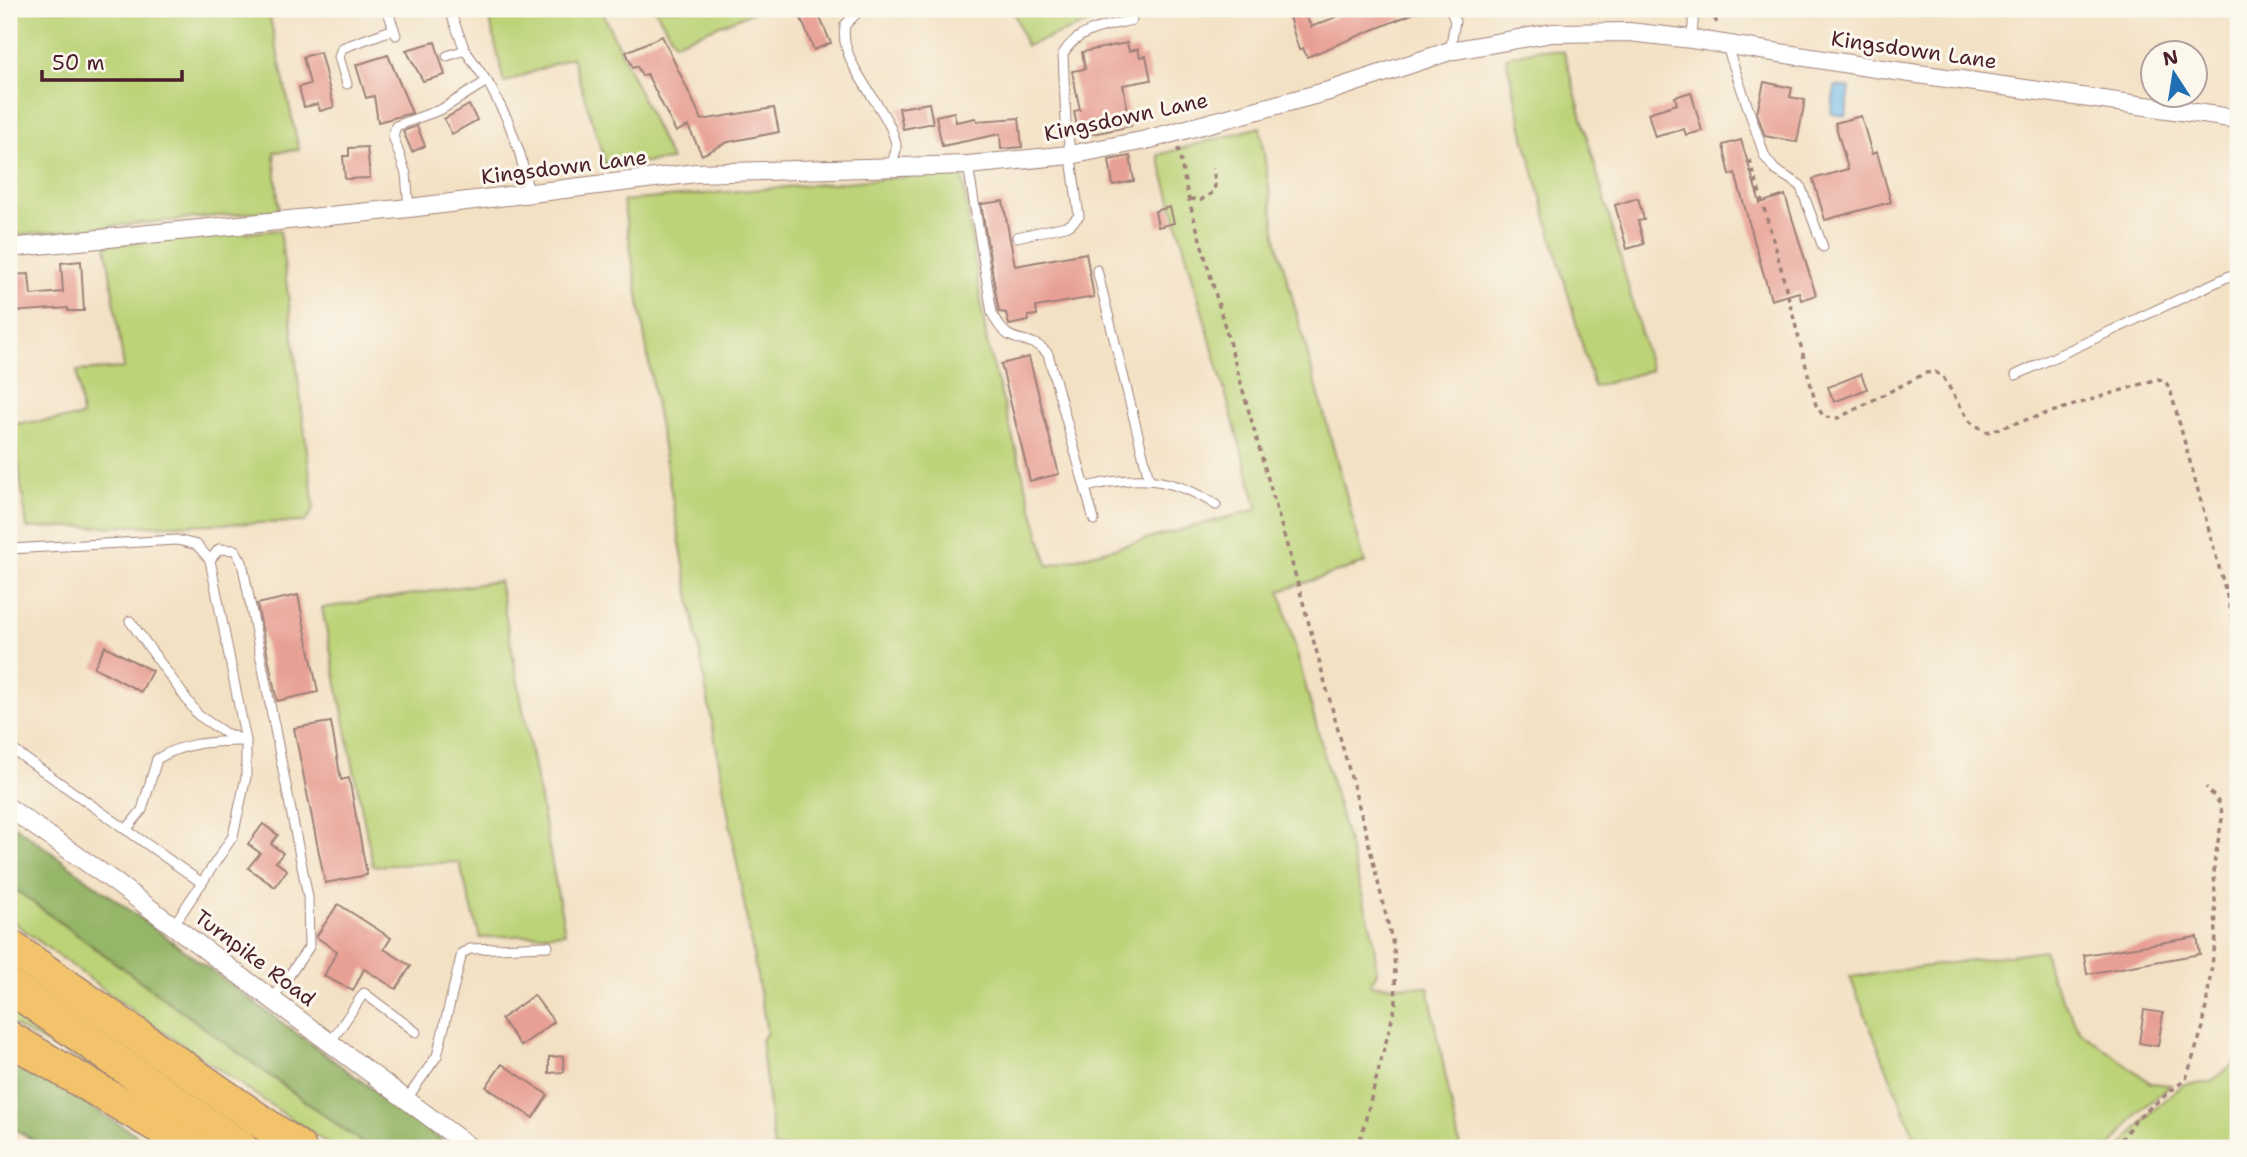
<svg xmlns="http://www.w3.org/2000/svg" width="2247" height="1157" font-family="'Shantell Sans',sans-serif">
  <style>
    .green { fill: #bcd377; stroke: #837951; stroke-width: 2 }
    .forest { fill: #95b568; stroke: #706a4a; stroke-width: 2 }
    .water { fill: #72bbea; stroke: #5e6d8a; stroke-width: 2 }
    .building { fill: #e8a095 }
    .lines { fill: none; stroke-linecap: round; stroke-linejoin: round }
    .lane-casing { stroke: #9e8078; stroke-width: 11 }
    .street-casing { stroke: #9e8078; stroke-width: 20 }
    .highway-casing { stroke: #9e8078; stroke-width: 36 }
    .path { stroke: #9e8078; stroke-width: 3.5; stroke-dasharray: 5 5; stroke-linecap: butt }
    .lane { stroke: #fff; stroke-width: 9 }
    .street { stroke: #fff; stroke-width: 18 }
    .highway { stroke: #f2c36a; stroke-width: 33 }
    .labels { text-anchor: middle; stroke-width: 6; stroke-linejoin: round; paint-order: stroke }
    .street-label { font-size: 21px; fill: #4a1f2b; stroke: #fbf7ec }
  </style>
  <rect width="100%" height="100%" fill="#fbf7ec"/>
  <filter id="ink" filterUnits="userSpaceOnUse"><feTurbulence type="fractalNoise" baseFrequency=".0143" numOctaves="2"/><feDisplacementMap in="SourceGraphic" scale="14" xChannelSelector="R" yChannelSelector="G"/><feConvolveMatrix kernelMatrix="1 2 1 2 8 2 1 2 1" color-interpolation-filters="sRGB"/></filter>
  <filter id="wash" filterUnits="userSpaceOnUse"><feTurbulence type="fractalNoise" baseFrequency=".00686" numOctaves="4" result="noise"/><feDisplacementMap in="SourceGraphic" scale="28" xChannelSelector="R" yChannelSelector="G"/><feGaussianBlur stdDeviation="1.57" result="paint"/><feColorMatrix in="noise" values="0 0 0 0 0 0 0 0 0 0 0 0 0 0 0 0 0 1.4 0 .05"/><feComposite in="paint" operator="in"/></filter>
  <g filter="url(#wash)">
    <rect width="100%" height="100%" fill="#f3e1c4"/>
    <!-- green -->
    <g class="green">
      <polygon points="9,9 268,9 299,150 274,152 279,210 9,236"/>
      <polygon points="459,9 601,9 671,160 606,165 572,57 504,83 488,11 461,15"/>
      <polygon points="655,9 761,9 675,43"/>
      <polygon points="1013,9 1121,9 1122,11 1026,46"/>
      <polygon points="1541,49 1564,52 1651,370 1594,387 1525,140 1506,57"/>
      <polygon points="1260,127 1277,242 1365,563 1280,591 1373,935 1377,972 1370,985 1428,987 1460,1148 774,1148 761,1040 767,1033 656,407 623,201 962,172 987,343 1048,566 1258,509 1158,155"/>
      <polygon points="280,230 314,508 305,522 27,528 13,424 82,417 77,371 124,368 106,245"/>
      <polygon points="499,581 565,933 480,938 459,862 373,866 322,608"/>
      <polygon points="9,885 369,1148 334,1148 137,1014 9,919"/>
      <polygon points="2044,950 2051,977 2079,1030 2151,1083 2171,1085 2137,1113 2110,1148 1919,1148 1850,977"/>
      <polygon points="9,1002 107,1073 105,1075 9,1023"/>
      <polygon points="2238,1060 2238,1148 2120,1148 2152,1111 2184,1084 2210,1083"/>
    </g>
    <!-- forest -->
    <g class="forest">
      <polygon points="9,822 37,842 452,1148 369,1148 9,885"/>
      <polygon points="9,1057 158,1148 47,1148 9,1126"/>
    </g>
    <!-- water -->
    <polygon class="water" points="1835,86 1850,88 1846,116 1831,114"/>
    <g id="blocks">
      <!-- building -->
      <g class="building">
        <polygon points="797,9 816,9 831,43 814,50"/>
        <polygon points="1339,9 1424,9 1307,57 1303,48 1299,50 1289,17 1304,11 1311,27 1341,15"/>
        <polygon points="662,36 702,120 774,108 779,132 728,142 702,155 688,126 676,132 647,74 642,76 637,66 633,68 626,52"/>
        <polygon points="435,42 445,75 423,81 406,50"/>
        <polygon points="1127,43 1129,51 1138,49 1140,57 1146,56 1151,80 1123,85 1131,126 1079,137 1074,111 1080,110 1072,71 1085,69 1082,52"/>
        <polygon points="320,52 334,107 320,111 318,104 304,107 299,87 310,84 303,57"/>
        <polygon points="388,55 412,113 378,122 374,96 366,98 356,65"/>
        <polygon points="1764,82 1792,88 1790,97 1805,100 1797,142 1765,136 1757,113"/>
        <polygon points="1691,92 1702,131 1686,135 1684,129 1655,137 1648,113 1677,104 1675,97"/>
        <polygon points="929,103 933,123 903,129 899,108"/>
        <polygon points="469,105 477,120 452,134 444,119"/>
        <polygon points="954,112 956,122 976,118 977,121 1019,118 1022,147 1001,149 1000,134 942,146 936,116"/>
        <polygon points="1861,116 1872,154 1877,152 1891,202 1825,220 1813,179 1848,169 1835,123"/>
        <polygon points="417,126 425,146 412,152 403,131"/>
        <polygon points="1741,140 1760,203 1785,195 1816,295 1801,300 1799,292 1771,300 1735,173 1730,175 1723,145"/>
        <polygon points="367,147 370,178 345,179 343,156 349,156 349,148"/>
        <polygon points="1130,156 1134,181 1113,185 1109,160"/>
        <polygon points="1638,198 1644,220 1638,221 1644,244 1627,249 1615,205"/>
        <polygon points="1003,201 1015,266 1086,253 1094,297 1036,307 1037,315 1028,316 1029,321 1009,325 1006,313 999,312 981,204"/>
        <polygon points="1170,207 1174,223 1158,227 1155,211"/>
        <polygon points="81,261 84,311 68,311 68,308 10,312 9,275 29,274 31,295 63,292 61,263"/>
        <polygon points="1029,357 1059,474 1030,481 1001,364"/>
        <polygon points="1861,374 1867,389 1834,402 1828,387"/>
        <polygon points="298,595 318,692 277,701 257,604"/>
        <polygon points="105,646 152,671 141,692 94,667"/>
        <polygon points="331,722 341,780 349,778 367,875 325,883 294,728"/>
        <polygon points="263,824 278,835 271,844 283,853 276,862 287,870 275,887 248,868 260,853 248,844"/>
        <polygon points="338,904 391,938 384,949 411,966 396,989 364,969 353,991 324,976 337,951 316,937"/>
        <polygon points="2197,937 2200,954 2087,974 2084,955"/>
        <polygon points="534,995 554,1022 521,1046 501,1019"/>
        <polygon points="2144,1010 2163,1013 2158,1046 2139,1043"/>
        <polygon points="563,1056 564,1072 549,1073 549,1057"/>
        <polygon points="502,1064 548,1095 533,1118 486,1087"/>
      </g>
    </g>
  </g>
  <g filter="url(#ink)">
    <use href="#blocks" fill-opacity="0" stroke="#9e8078" stroke-width="2"/>
    <g class="lines">
      <defs>
        <g id="lane">
          <polyline points="387,9 396,35"/>
          <polyline points="449,9 465,50 490,86 508,121 520,154 529,194"/>
          <path d="M861 9 845 25C837 65 890 107 896 145 897 151 893 159 891 166"/>
          <polyline points="1450,9 1455,21 1450,51"/>
          <polyline points="1692,39 1694,9"/>
          <polyline points="1726,44 1765,157 1775,170 1800,185 1823,247"/>
          <polyline points="447,56 465,50"/>
          <polyline points="347,84 339,57 342,48 394,29"/>
          <path d="M968 165 992 313C1010 352 1027 330 1048 354L1094 520"/>
          <polyline points="409,208 406,174 393,136 396,126 442,109 487,81"/>
          <path d="M1017 237 1070 225 1079 216 1066 122 1063 54C1077 29 1107 26 1132 20"/>
          <polyline points="1097,270 1149,479"/>
          <polyline points="2016,375 2238,272"/>
          <path d="M1086 487C1136 475 1171 476 1216 505"/>
          <polyline points="9,549 177,540 197,545 210,560 246,741 246,777 233,836 173,926"/>
          <polyline points="210,560 219,549 235,550 242,562 308,897 309,947 272,1000"/>
          <polyline points="130,621 198,715 225,733 246,741"/>
          <polyline points="9,747 202,883"/>
          <path d="M126 830 142 810 157 759C185 742 209 742 241 741"/>
          <polyline points="330,1043 364,993 416,1032"/>
          <polyline points="406,1100 437,1056 462,953 470,949 548,946"/>
        </g>
        <g id="street">
          <polyline points="9,248 409,208 696,173 968,165 1070,155 1146,140 1329,91 1450,51 1552,33 1629,32 1692,39 1868,67 2238,119"/>
          <polyline points="9,808 112,880 471,1148"/>
        </g>
        <g id="highway">
          <polyline points="9,946 299,1148"/>
          <polyline points="9,986 241,1148"/>
          <polyline points="9,1038 195,1148"/>
        </g>
      </defs>
      <!-- lane casing -->
      <use href="#lane" class="lane-casing"/>
      <!-- street casing -->
      <use href="#street" class="street-casing"/>
      <!-- highway casing -->
      <use href="#highway" class="highway-casing"/>
      <!-- path -->
      <g class="path">
        <polyline points="1711,9 1718,26"/>
        <polyline points="1178,148 1188,197 1301,595 1366,832 1394,949 1396,1004 1358,1148"/>
        <polyline points="1750,160 1777,253 1816,405 1824,417 1838,418 1926,373 1935,372 1943,377 1970,422 1987,432 2158,379 2165,381 2170,389 2238,636"/>
        <polyline points="1190,199 1201,200 1215,191 1214,168"/>
        <polyline points="2115,1148 2137,1118 2186,1079 2203,1027 2216,937 2214,864 2222,819 2221,805 2206,787"/>
      </g>
      <!-- lane -->
      <use href="#lane" class="lane"/>
      <!-- street -->
      <use href="#street" class="street"/>
      <!-- highway -->
      <use href="#highway" class="highway"/>
    </g>
  </g>
  <g class="labels">
    <!-- street labels -->
    <g class="street-label">
      <text transform="translate(1914 50) rotate(8)" y="7">Kingsdown Lane</text>
      <text transform="translate(1126 117) rotate(-12)" y="7">Kingsdown Lane</text>
      <text transform="translate(564 167) rotate(-7)" y="7">Kingsdown Lane</text>
      <text transform="translate(255 958) rotate(37)" y="7">Turnpike Road</text>
    </g>
  </g>
  <!-- margin -->
  <rect width="2247" height="1157" fill="none" stroke="#fbf7ec" stroke-width="35"/>
  <!-- north arrow -->
  <g transform="translate(2174 74) rotate(348)"><circle r="33" fill="#fbf7ec" stroke="#b4a19f" stroke-width="2"/>
  <path d="M0-5L12 26L0 18L-12 26Z" fill="#1f6fb2"/>
  <text y="-10" font-size="19" font-weight="bold" text-anchor="middle" fill="#4a1f2b">N</text>
  </g>
  <!-- scale -->
  <path d="M42 70v10h140v-10" fill="none" stroke="#4a1f2b" stroke-width="3.5"/>
  <text x="52" y="70" font-size="21" fill="#4a1f2b" stroke="#fbf7ec" stroke-width="5" paint-order="stroke">50 m</text>
</svg>
